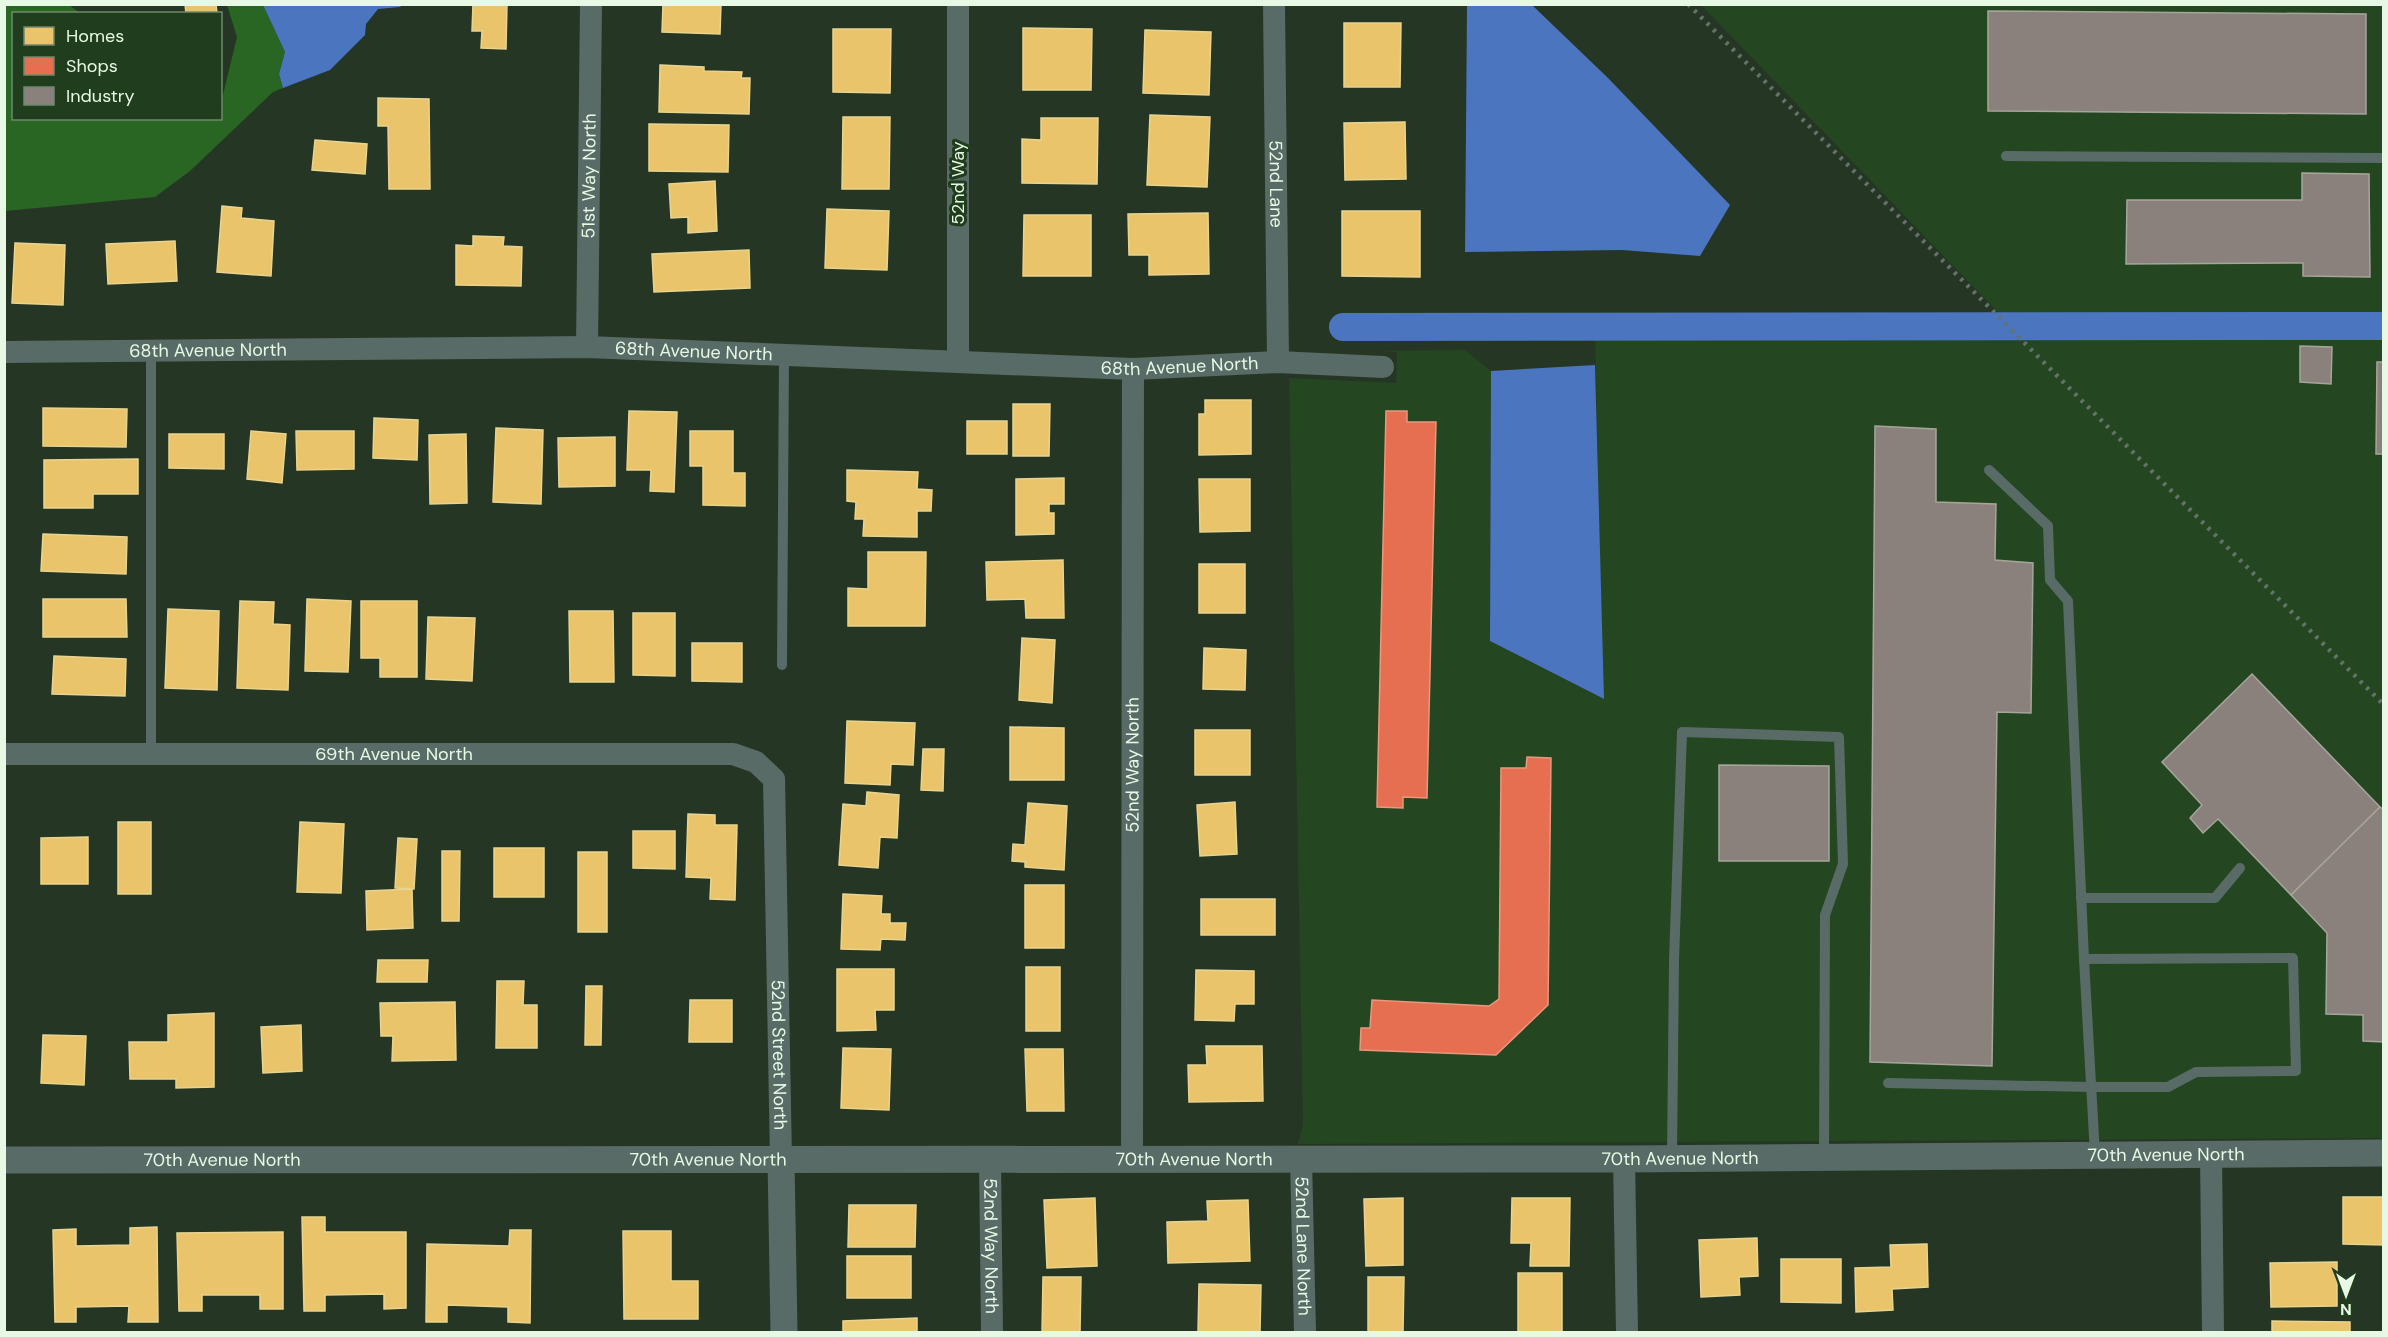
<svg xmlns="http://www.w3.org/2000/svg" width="2388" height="1337" font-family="'DM Sans',sans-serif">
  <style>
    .built { fill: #244621 }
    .green { fill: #296523 }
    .water { fill: #4b75bf }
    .homes { fill: #e9c46a; stroke: #e8d48f; stroke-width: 1.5 }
    .shops { fill: #e76f51; stroke: #e7987d; stroke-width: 1.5 }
    .industry { fill: #8a817c; stroke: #a6a59b; stroke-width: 1.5 }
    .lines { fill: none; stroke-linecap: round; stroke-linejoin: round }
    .canal { stroke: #4b75bf; stroke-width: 28 }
    .service { stroke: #586b67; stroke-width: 10 }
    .minor { stroke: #586b67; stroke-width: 22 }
    .tertiary { stroke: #586b67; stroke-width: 27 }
    .rail { stroke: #63736c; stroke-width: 4.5; stroke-dasharray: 3 6; stroke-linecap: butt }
    .labels { text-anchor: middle; stroke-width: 6; stroke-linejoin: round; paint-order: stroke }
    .street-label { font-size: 18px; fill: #e7f9e4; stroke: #203d1d }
  </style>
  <rect width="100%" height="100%" fill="#263624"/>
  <!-- built -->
  <polygon class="built" points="1701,5 2383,5 2383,1138 1298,1144 1303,1124 1289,378 1396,383 1397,352 1378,351 1465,350 1491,371 1490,641 1603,699 1595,331 2018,333"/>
  <!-- green -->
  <polygon class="green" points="5,5 69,5 80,13 14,14 14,118 220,118 221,103 237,37 227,5 263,5 285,52 279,74 283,88 273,92 190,171 155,197 5,211"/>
  <!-- water -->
  <g class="water">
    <polygon points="263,5 402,5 400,7 378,9 366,24 365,35 330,70 283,88 279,74 285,52"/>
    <polygon points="1467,5 1532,5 1608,78 1730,205 1700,256 1622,250 1465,252"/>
    <polygon points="1595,365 1604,699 1490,641 1491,371"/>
  </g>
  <!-- homes -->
  <g class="homes">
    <polygon points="185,4 216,4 217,14 186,14"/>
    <polygon points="473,4 507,4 506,49 481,48 482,31 472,31"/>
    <polygon points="663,4 721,4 720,34 662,32"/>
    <polygon points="1344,23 1401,23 1400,87 1344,87"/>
    <polygon points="1023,28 1092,29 1091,90 1023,90"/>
    <polygon points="833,29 891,29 890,93 833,92"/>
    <polygon points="1145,30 1211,32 1209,95 1143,93"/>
    <polygon points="660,65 704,67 704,71 742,72 741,78 750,78 749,114 659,112"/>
    <polygon points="378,98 429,99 430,189 389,189 388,126 378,126"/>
    <polygon points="1150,115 1210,117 1207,187 1147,185"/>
    <polygon points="843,117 890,117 889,189 842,189"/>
    <polygon points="1041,118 1098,118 1097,184 1022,183 1022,139 1041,140"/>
    <polygon points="1405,122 1406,179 1345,180 1344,123"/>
    <polygon points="649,124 729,125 728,172 649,171"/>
    <polygon points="315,140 367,144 365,174 312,170"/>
    <polygon points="715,181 717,231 688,233 688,217 671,218 669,184"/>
    <polygon points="222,206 242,208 241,218 274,221 271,276 217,272"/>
    <polygon points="827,209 889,211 887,270 825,268"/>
    <polygon points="1342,211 1420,211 1420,277 1342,276"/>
    <polygon points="1208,213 1209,274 1149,275 1149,255 1129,255 1128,214"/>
    <polygon points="1024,215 1091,215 1091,276 1023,276"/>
    <polygon points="473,236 504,237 503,246 522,247 521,286 456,285 456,245 473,246"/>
    <polygon points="175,241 177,281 108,284 106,244"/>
    <polygon points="15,243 65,245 63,305 12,303"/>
    <polygon points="749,250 750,288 654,292 652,254"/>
    <polygon points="1205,400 1251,400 1251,454 1199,455 1199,414 1205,414"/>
    <polygon points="1013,404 1050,404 1049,456 1013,456"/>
    <polygon points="43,408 127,409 126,447 43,446"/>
    <polygon points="629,411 677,412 674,492 650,491 651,470 627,470"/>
    <polygon points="374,418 418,420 417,460 373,458"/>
    <rect x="967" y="421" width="40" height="33"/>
    <polygon points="496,428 543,430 541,504 493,502"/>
    <polygon points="251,431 286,434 282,483 247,479"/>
    <polygon points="296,431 354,431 354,469 297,470"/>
    <polygon points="690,431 733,431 733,473 745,473 745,506 703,505 703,466 690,466"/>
    <polygon points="169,434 224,434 224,469 169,468"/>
    <polygon points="466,434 467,503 430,504 429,435"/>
    <polygon points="615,437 615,486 559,487 558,438"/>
    <polygon points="138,459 138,494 93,494 93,508 44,508 44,460"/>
    <polygon points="847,470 918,472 917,489 932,490 931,511 917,511 917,537 863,536 864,519 855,519 856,502 847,501"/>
    <polygon points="1064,478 1064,504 1049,504 1049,513 1054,513 1054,534 1016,535 1016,479"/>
    <polygon points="1199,479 1250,479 1250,531 1200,532"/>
    <polygon points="43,534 127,537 126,574 41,571"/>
    <polygon points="868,552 926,552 925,626 848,626 848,588 868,589"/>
    <polygon points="1063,560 1064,618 1026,618 1025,599 987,600 986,562"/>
    <rect x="1199" y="564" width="46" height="49"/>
    <polygon points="43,599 126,599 127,637 43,637"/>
    <polygon points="307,599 351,601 348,672 305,671"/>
    <polygon points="240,601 274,602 273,624 290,625 288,690 237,688"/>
    <polygon points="361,601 417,601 417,677 380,677 380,658 361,658"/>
    <polygon points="168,609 219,611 217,690 165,688"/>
    <polygon points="569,611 613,611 614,682 570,682"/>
    <polygon points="633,613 675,613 675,676 633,675"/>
    <polygon points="428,617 475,618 472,681 426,679"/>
    <polygon points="1022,638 1055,640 1052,703 1019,700"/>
    <polygon points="692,643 742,643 742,682 692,681"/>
    <polygon points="1204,648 1246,650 1245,690 1203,689"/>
    <polygon points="54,656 126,659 125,696 52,694"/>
    <polygon points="847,721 915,723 913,765 891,764 890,785 845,783"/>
    <polygon points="1010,727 1064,728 1064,780 1010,780"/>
    <rect x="1195" y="730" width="55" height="45"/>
    <polygon points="923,749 944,749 943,791 921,790"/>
    <polygon points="867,792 899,795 897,838 880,837 878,868 839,865 843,804 866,806"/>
    <polygon points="1235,802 1237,854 1200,856 1197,805"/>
    <polygon points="1028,803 1067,806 1064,870 1025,867 1025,862 1012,861 1013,844 1025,845"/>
    <polygon points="688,814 715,815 715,825 737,825 735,900 710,899 711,878 686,877"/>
    <rect x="118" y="822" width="33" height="72"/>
    <polygon points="300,822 344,824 341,893 297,892"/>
    <polygon points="633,831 675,831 675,869 633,868"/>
    <polygon points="88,837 88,884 41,884 41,838"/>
    <polygon points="398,838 417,839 414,889 395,888"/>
    <rect x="494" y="848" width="50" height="49"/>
    <polygon points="442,851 460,851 459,921 442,921"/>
    <rect x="578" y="852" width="29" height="80"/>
    <rect x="1025" y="885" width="39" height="63"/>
    <polygon points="412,889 413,928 367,930 366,891"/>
    <polygon points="843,894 882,896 881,914 890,914 890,923 906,923 905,940 881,939 880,950 841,949"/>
    <rect x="1201" y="899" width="74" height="36"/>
    <polygon points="378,960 428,960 427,982 377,982"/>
    <rect x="1026" y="967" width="34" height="64"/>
    <polygon points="837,969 894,969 894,1010 875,1010 876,1030 837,1031"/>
    <polygon points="1196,970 1254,971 1254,1004 1235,1004 1234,1021 1195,1020"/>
    <polygon points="497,981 524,981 523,1005 537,1005 537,1048 496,1048"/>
    <polygon points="586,986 602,986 601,1045 585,1045"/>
    <polygon points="690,1000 732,1000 732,1042 689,1042"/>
    <polygon points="455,1002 456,1060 392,1061 393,1036 381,1036 380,1003"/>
    <polygon points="214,1013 214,1087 176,1088 176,1079 130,1079 129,1042 168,1042 168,1015"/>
    <polygon points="301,1025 302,1071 263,1073 261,1027"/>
    <polygon points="43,1035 86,1036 84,1085 41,1083"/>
    <polygon points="1206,1046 1262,1046 1263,1101 1189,1102 1188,1065 1207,1065"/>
    <polygon points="843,1048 891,1049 889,1110 841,1108"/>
    <polygon points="1025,1049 1063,1049 1064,1111 1027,1111"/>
    <polygon points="2343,1197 2384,1197 2384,1245 2343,1244"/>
    <polygon points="1095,1198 1097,1266 1047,1268 1044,1200"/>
    <polygon points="1403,1198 1403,1265 1366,1266 1364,1199"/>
    <polygon points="1512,1198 1570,1198 1569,1266 1530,1266 1531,1243 1511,1243"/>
    <polygon points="1248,1200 1250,1261 1168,1263 1167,1222 1208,1221 1207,1201"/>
    <polygon points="849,1205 916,1205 915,1247 848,1247"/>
    <polygon points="302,1217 325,1217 325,1232 406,1232 406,1308 384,1309 384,1294 325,1295 325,1311 304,1311"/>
    <polygon points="157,1227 158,1322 128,1322 129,1306 76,1307 76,1322 55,1322 53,1230 76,1229 76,1246 130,1245 130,1228"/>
    <polygon points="510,1230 531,1230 530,1323 508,1322 508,1307 447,1305 447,1322 426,1322 427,1244 509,1246"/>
    <polygon points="623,1231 671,1231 671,1281 698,1281 698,1319 624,1319"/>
    <polygon points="283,1232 283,1309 260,1309 260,1295 202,1295 202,1311 179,1311 177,1233"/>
    <polygon points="1757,1238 1758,1276 1739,1277 1740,1295 1701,1297 1699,1240"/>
    <polygon points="1927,1244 1928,1287 1892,1289 1893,1310 1856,1312 1855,1268 1891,1267 1890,1245"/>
    <rect x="847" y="1256" width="64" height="42"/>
    <polygon points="1781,1259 1841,1259 1841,1303 1781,1302"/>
    <polygon points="2337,1262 2337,1306 2271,1307 2270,1263"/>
    <rect x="1518" y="1273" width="44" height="59"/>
    <polygon points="1043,1277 1081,1277 1080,1332 1042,1332"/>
    <polygon points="1368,1277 1404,1277 1403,1332 1368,1332"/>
    <polygon points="1199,1284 1261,1285 1260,1332 1198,1332"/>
    <polygon points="917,1318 917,1332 843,1332 843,1321"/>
    <polygon points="2272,1321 2350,1322 2350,1332 2272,1332"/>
  </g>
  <!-- shops -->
  <g class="shops">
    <polygon points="1386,411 1407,411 1407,422 1436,422 1427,798 1403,797 1403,808 1377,807"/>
    <polygon points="1527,757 1551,758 1548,1005 1496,1055 1360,1050 1361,1028 1370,1028 1372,1000 1489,1006 1499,999 1501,768 1526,768"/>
  </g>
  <!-- industry -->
  <g class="industry">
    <polygon points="1988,11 2366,14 2366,114 1988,111"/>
    <polygon points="2302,173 2369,174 2370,277 2303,276 2303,263 2126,264 2127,200 2302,200"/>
    <polygon points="2300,346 2332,347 2331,384 2300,382"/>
    <polygon points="2377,362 2384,362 2384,454 2376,454"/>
    <polygon points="1875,426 1936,429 1936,502 1996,504 1995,560 2033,563 2031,713 1997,712 1992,1066 1870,1062"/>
    <polygon points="2252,674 2380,807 2291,895 2218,819 2203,833 2190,818 2202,805 2162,762"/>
    <polygon points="1719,765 1829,766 1829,861 1719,861"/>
    <polygon points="2380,807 2384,810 2384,1042 2363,1041 2363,1015 2326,1014 2327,933 2291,895"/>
  </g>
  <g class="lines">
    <!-- canal -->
    <polyline class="canal" points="1343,327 2384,326"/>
    <!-- service -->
    <g class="service">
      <polyline points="2006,156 2384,158"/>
      <polyline points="151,351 151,753"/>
      <polyline points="1989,470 2048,526 2050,580 2068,601 2084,959"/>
      <polyline points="782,665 784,354"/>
      <polyline points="2081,898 2215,898 2240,868"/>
      <polyline points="1888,1083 2091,1087 2168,1087 2196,1072 2296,1071 2293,958 2084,959 2095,1155"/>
      <polyline points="1672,1158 1674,961 1682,732 1839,737 1843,864 1825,915 1824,1157"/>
    </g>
    <!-- minor -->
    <g class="minor">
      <polyline points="958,4 958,361"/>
      <path id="s1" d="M1274 4 1278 362"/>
      <path id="s2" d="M587 347 591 4"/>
      <path id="s3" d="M4 352 587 347 1133 369 1278 362 1383 367"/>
      <path id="s4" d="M4 754H733L756 762 774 779 781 1160"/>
      <polyline points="2211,1154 2213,1332"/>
      <path id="s5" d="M1132 1159 1133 369"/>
      <path id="s6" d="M1301 1159 1305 1332"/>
      <polyline points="1624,1159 1627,1332"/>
      <path id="s7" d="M990 1160 992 1332"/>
    </g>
    <!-- tertiary -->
    <g class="tertiary">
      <path id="s8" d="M4 1160 1624 1159 2384 1153"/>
      <polyline points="781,1160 784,1332"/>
    </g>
    <!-- rail -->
    <polyline class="rail" points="1688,4 2384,705"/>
  </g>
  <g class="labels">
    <!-- street labels -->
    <g class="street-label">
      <text dy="6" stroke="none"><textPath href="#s2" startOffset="171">51st Way North</textPath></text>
      <text transform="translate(958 183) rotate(-90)" y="6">52nd Way</text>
      <text dy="6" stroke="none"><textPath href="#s1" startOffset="180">52nd Lane</textPath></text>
      <text dy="6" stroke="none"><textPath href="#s3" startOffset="204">68th Avenue North</textPath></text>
      <text dy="6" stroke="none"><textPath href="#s3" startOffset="690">68th Avenue North</textPath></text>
      <text dy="6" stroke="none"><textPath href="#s3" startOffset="1176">68th Avenue North</textPath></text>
      <text dy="6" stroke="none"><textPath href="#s4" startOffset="390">69th Avenue North</textPath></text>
      <text dy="6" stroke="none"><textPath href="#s5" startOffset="394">52nd Way North</textPath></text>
      <text dy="6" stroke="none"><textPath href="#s4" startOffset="1054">52nd Street North</textPath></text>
      <text dy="6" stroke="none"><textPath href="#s8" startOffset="2162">70th Avenue North</textPath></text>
      <text dy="6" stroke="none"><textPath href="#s8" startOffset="1676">70th Avenue North</textPath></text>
      <text dy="6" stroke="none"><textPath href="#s8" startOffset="1190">70th Avenue North</textPath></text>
      <text dy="6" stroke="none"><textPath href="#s8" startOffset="218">70th Avenue North</textPath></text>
      <text dy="6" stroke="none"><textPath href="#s8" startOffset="704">70th Avenue North</textPath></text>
      <text dy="6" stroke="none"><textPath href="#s7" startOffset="86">52nd Way North</textPath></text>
      <text dy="6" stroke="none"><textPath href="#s6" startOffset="87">52nd Lane North</textPath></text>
    </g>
  </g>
  <!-- border -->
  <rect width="2388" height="1337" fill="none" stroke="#e7f9e4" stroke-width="12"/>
  <!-- legend -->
  <rect x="12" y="12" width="210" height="108" fill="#203d1d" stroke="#70886d" stroke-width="1.5"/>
  <rect x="24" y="27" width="30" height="18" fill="#e9c46a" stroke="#70886d" stroke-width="1.5"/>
  <text x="66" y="42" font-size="18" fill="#e7f9e4">Homes</text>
  <rect x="24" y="57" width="30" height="18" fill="#e76f51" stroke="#70886d" stroke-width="1.5"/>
  <text x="66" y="72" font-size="18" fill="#e7f9e4">Shops</text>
  <rect x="24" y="87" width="30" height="18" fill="#8a817c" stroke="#70886d" stroke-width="1.5"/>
  <text x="66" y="102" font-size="18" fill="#e7f9e4">Industry</text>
  <!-- north arrow -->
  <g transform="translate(2346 1295) rotate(180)" stroke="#203d1d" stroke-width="4.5" paint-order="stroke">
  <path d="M0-4.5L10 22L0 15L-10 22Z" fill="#e7f9e4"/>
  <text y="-9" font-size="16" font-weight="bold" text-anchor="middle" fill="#e7f9e4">N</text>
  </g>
</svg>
